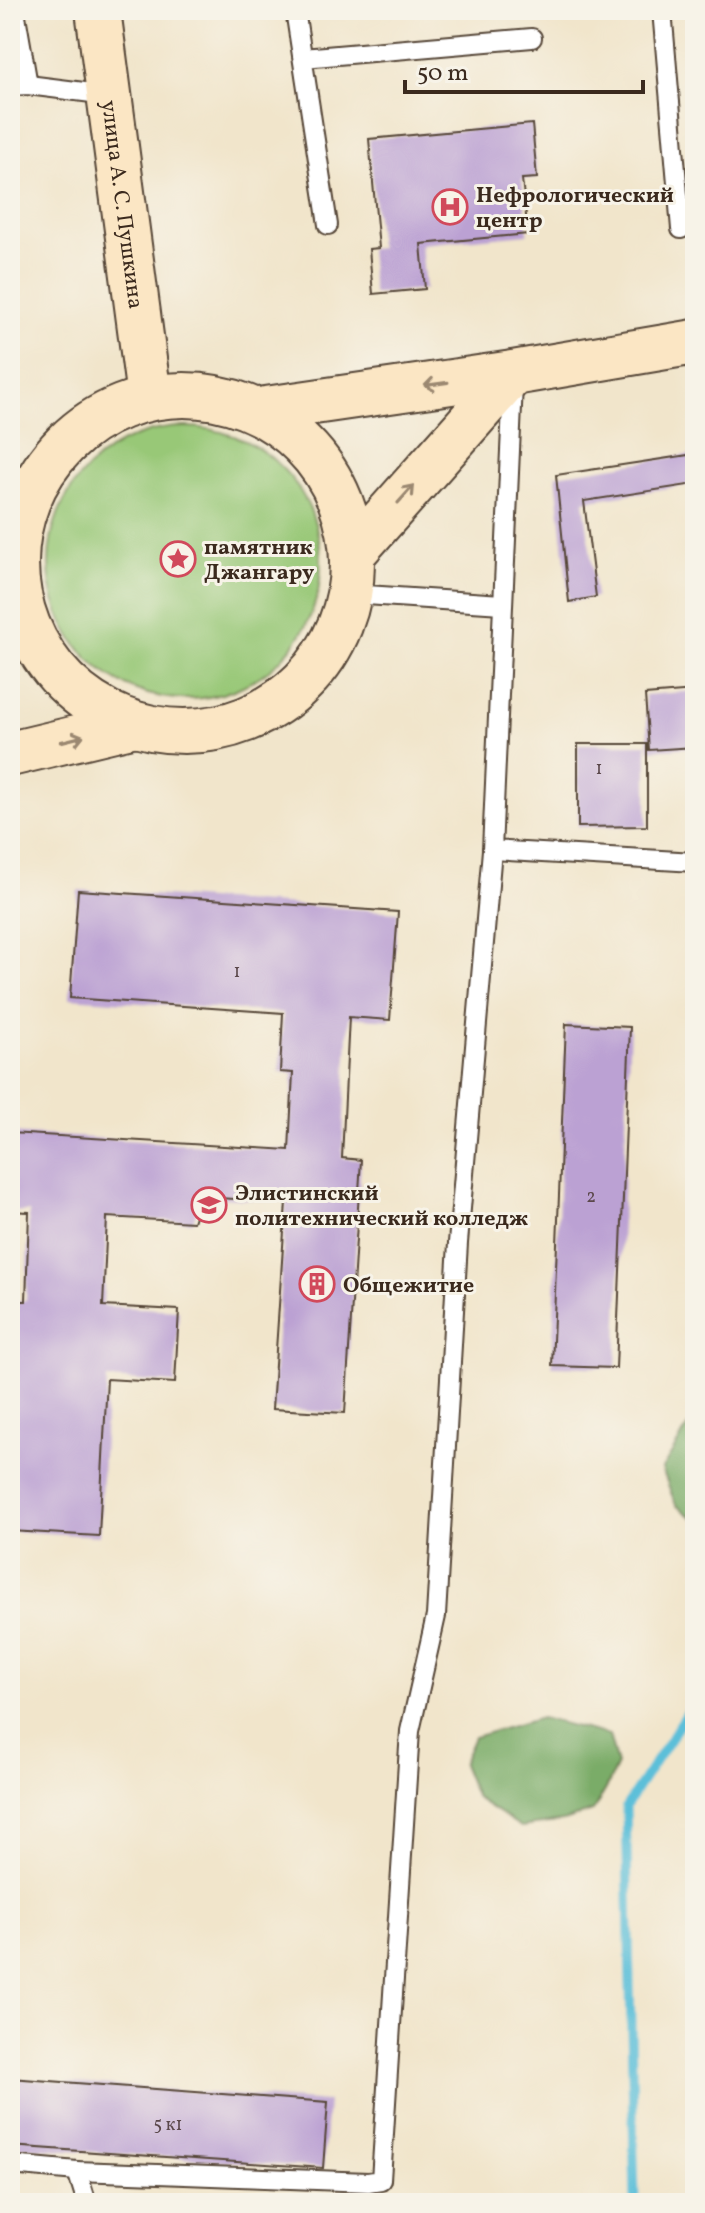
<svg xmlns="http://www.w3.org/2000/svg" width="705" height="2213" font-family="Vollkorn,serif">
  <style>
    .green { fill: #98c877; stroke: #6a794a; stroke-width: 2 }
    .forest { fill: #7aac68; stroke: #5a6b43; stroke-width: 2 }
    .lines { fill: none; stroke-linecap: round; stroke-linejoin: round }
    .stream { stroke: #5bbfd9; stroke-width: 9 }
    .building { fill: #bba1d3 }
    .lane-casing { stroke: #564638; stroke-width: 22 }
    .secondary-casing { stroke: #564638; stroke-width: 48 }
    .lane { stroke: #fff; stroke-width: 18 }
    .secondary { stroke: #fbe6c4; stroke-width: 44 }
    .oneway { stroke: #9b8871 }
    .labels { text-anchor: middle; stroke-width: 6; stroke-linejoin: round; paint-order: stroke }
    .number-label { font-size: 18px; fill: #5b484b }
    .poi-label { font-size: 22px; font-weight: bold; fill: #3b2a1e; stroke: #f7f3e8; text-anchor: start }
    .street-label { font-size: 22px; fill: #3b2a1e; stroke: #f7f3e8 }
  </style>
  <rect width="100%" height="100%" fill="#f7f3e8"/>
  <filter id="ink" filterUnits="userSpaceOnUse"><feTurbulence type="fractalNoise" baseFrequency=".0125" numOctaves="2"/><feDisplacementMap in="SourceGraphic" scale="16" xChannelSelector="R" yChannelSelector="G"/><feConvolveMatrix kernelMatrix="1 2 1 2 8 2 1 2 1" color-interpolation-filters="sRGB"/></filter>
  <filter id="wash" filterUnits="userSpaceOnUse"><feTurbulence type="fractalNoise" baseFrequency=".006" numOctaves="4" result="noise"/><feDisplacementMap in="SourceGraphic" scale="32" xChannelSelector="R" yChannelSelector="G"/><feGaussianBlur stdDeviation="1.8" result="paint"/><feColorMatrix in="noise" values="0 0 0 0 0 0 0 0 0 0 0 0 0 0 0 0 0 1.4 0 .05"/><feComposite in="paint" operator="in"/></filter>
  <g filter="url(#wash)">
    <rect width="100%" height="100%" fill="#f1e5cb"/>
    <!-- green -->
    <circle class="green" cx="185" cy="563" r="136"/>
    <!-- forest -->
    <g class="forest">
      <polygon points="695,1415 695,1519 676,1505 662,1469"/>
      <polygon points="541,1718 609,1735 617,1765 606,1789 593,1811 563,1821 521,1827 476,1798 462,1764 474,1737"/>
    </g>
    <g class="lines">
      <!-- stream -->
      <polyline class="stream" points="635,2203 626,1806 695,1701"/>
    </g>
    <g id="blocks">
      <!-- building -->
      <g class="building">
        <polygon points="532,124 537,178 522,179 528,234 421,244 425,289 373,294 369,249 379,248 369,139"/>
        <polygon points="695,454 695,484 584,501 596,597 569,602 556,475"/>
        <polygon points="695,691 695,747 649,750 645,695"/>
        <polygon points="578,744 647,744 647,826 578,827"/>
        <polygon points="78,890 398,912 390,1020 349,1017 342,1158 361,1160 345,1413 272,1409 286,1202 201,1197 193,1222 107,1217 103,1306 179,1310 175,1383 107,1379 99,1536 10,1531 12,1301 26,1301 29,1212 10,1211 10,1133 289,1150 293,1073 280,1072 283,1013 70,998"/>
        <polygon points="566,1024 630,1027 616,1368 552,1366"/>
        <polygon points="10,2078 328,2102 323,2168 10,2146"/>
      </g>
    </g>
  </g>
  <g filter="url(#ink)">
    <use href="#blocks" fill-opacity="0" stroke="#564638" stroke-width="2"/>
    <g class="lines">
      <defs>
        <g id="lane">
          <polyline points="15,10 28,85"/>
          <polyline points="295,10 328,225"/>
          <polyline points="662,10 681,229"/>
          <polyline points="303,58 532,38"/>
          <polyline points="10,86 28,85 108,95"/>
          <polyline points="513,384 492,850 695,862"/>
          <polyline points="351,594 502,604"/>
          <polyline points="10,2165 77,2171 368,2182 381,2180 410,1731 436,1616 458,1243 492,850"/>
          <polyline points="77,2171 87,2203"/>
        </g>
        <g id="secondary">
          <path id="s1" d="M98 10 149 397"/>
          <circle cx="184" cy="563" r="168"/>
          <polyline points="259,410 513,373 695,342"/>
          <polyline points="354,552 513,373"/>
          <polyline points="10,754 135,724"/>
        </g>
      </defs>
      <!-- lane casing -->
      <use href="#lane" class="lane-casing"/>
      <!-- secondary casing -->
      <use href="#secondary" class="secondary-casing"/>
      <!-- lane -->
      <use href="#lane" class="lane"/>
      <!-- secondary -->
      <use href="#secondary" class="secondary"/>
    </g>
    <!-- one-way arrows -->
    <defs><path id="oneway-shaft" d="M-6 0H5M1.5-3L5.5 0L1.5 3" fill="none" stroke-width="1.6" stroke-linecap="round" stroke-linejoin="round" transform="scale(2)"/></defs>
    <g class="oneway">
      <use href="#oneway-shaft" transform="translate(436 384) rotate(172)"/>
      <use href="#oneway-shaft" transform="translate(406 494) rotate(-48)"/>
      <use href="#oneway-shaft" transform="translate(72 739) rotate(-14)"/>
    </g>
  </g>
  <!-- icons -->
  <defs>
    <symbol id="hospital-ring" viewBox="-11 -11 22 22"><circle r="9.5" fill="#f7f3e8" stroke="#d1495b" stroke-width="1.5"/><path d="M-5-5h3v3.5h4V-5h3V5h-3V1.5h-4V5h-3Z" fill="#d1495b"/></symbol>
    <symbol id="sight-ring" viewBox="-11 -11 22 22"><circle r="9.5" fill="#f7f3e8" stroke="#d1495b" stroke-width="1.5"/><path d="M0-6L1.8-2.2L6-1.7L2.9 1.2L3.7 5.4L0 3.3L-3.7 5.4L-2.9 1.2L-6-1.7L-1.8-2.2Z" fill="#d1495b"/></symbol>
    <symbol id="university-ring" viewBox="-11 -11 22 22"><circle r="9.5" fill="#f7f3e8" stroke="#d1495b" stroke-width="1.5"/><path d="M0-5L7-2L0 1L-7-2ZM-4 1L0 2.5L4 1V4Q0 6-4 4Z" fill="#d1495b"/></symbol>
    <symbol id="building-ring" viewBox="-11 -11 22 22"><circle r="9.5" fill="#f7f3e8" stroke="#d1495b" stroke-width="1.5"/><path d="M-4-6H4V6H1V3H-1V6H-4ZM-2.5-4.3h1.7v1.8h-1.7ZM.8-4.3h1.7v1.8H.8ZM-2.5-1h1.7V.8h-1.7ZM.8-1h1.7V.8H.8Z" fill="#d1495b"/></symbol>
  </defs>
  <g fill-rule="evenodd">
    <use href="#hospital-ring" x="430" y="187" width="40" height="40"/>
    <use href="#sight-ring" x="158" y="539" width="40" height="40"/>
    <use href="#university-ring" x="189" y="1185" width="40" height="40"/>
    <use href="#building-ring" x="297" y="1264" width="40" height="40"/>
  </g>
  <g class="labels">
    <!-- number labels -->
    <g class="number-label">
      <text x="599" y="774">1</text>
      <text x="237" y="977">1</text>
      <text x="591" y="1202">2</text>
      <text x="168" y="2130">5 к1</text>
    </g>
    <!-- poi labels -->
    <g class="poi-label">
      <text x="476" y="202">Нефрологический<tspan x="476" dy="25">центр</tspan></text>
      <text x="204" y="554">памятник<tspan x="204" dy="25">Джангару</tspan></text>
      <text x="235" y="1200">Элистинский<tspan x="235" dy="25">политехнический колледж</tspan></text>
      <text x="343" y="1292">Общежитие</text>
    </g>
    <!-- street labels -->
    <g class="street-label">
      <text dy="8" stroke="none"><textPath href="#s1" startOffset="196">улица А. С. Пушкина</textPath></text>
    </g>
  </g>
  <!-- margin -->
  <rect width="705" height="2213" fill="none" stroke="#f7f3e8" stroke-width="40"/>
  <!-- scale -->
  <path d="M405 80v12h238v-12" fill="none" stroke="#3b2a1e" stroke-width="4"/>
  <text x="417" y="80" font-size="24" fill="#3b2a1e" stroke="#f7f3e8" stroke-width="6" paint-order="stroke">50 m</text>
</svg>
